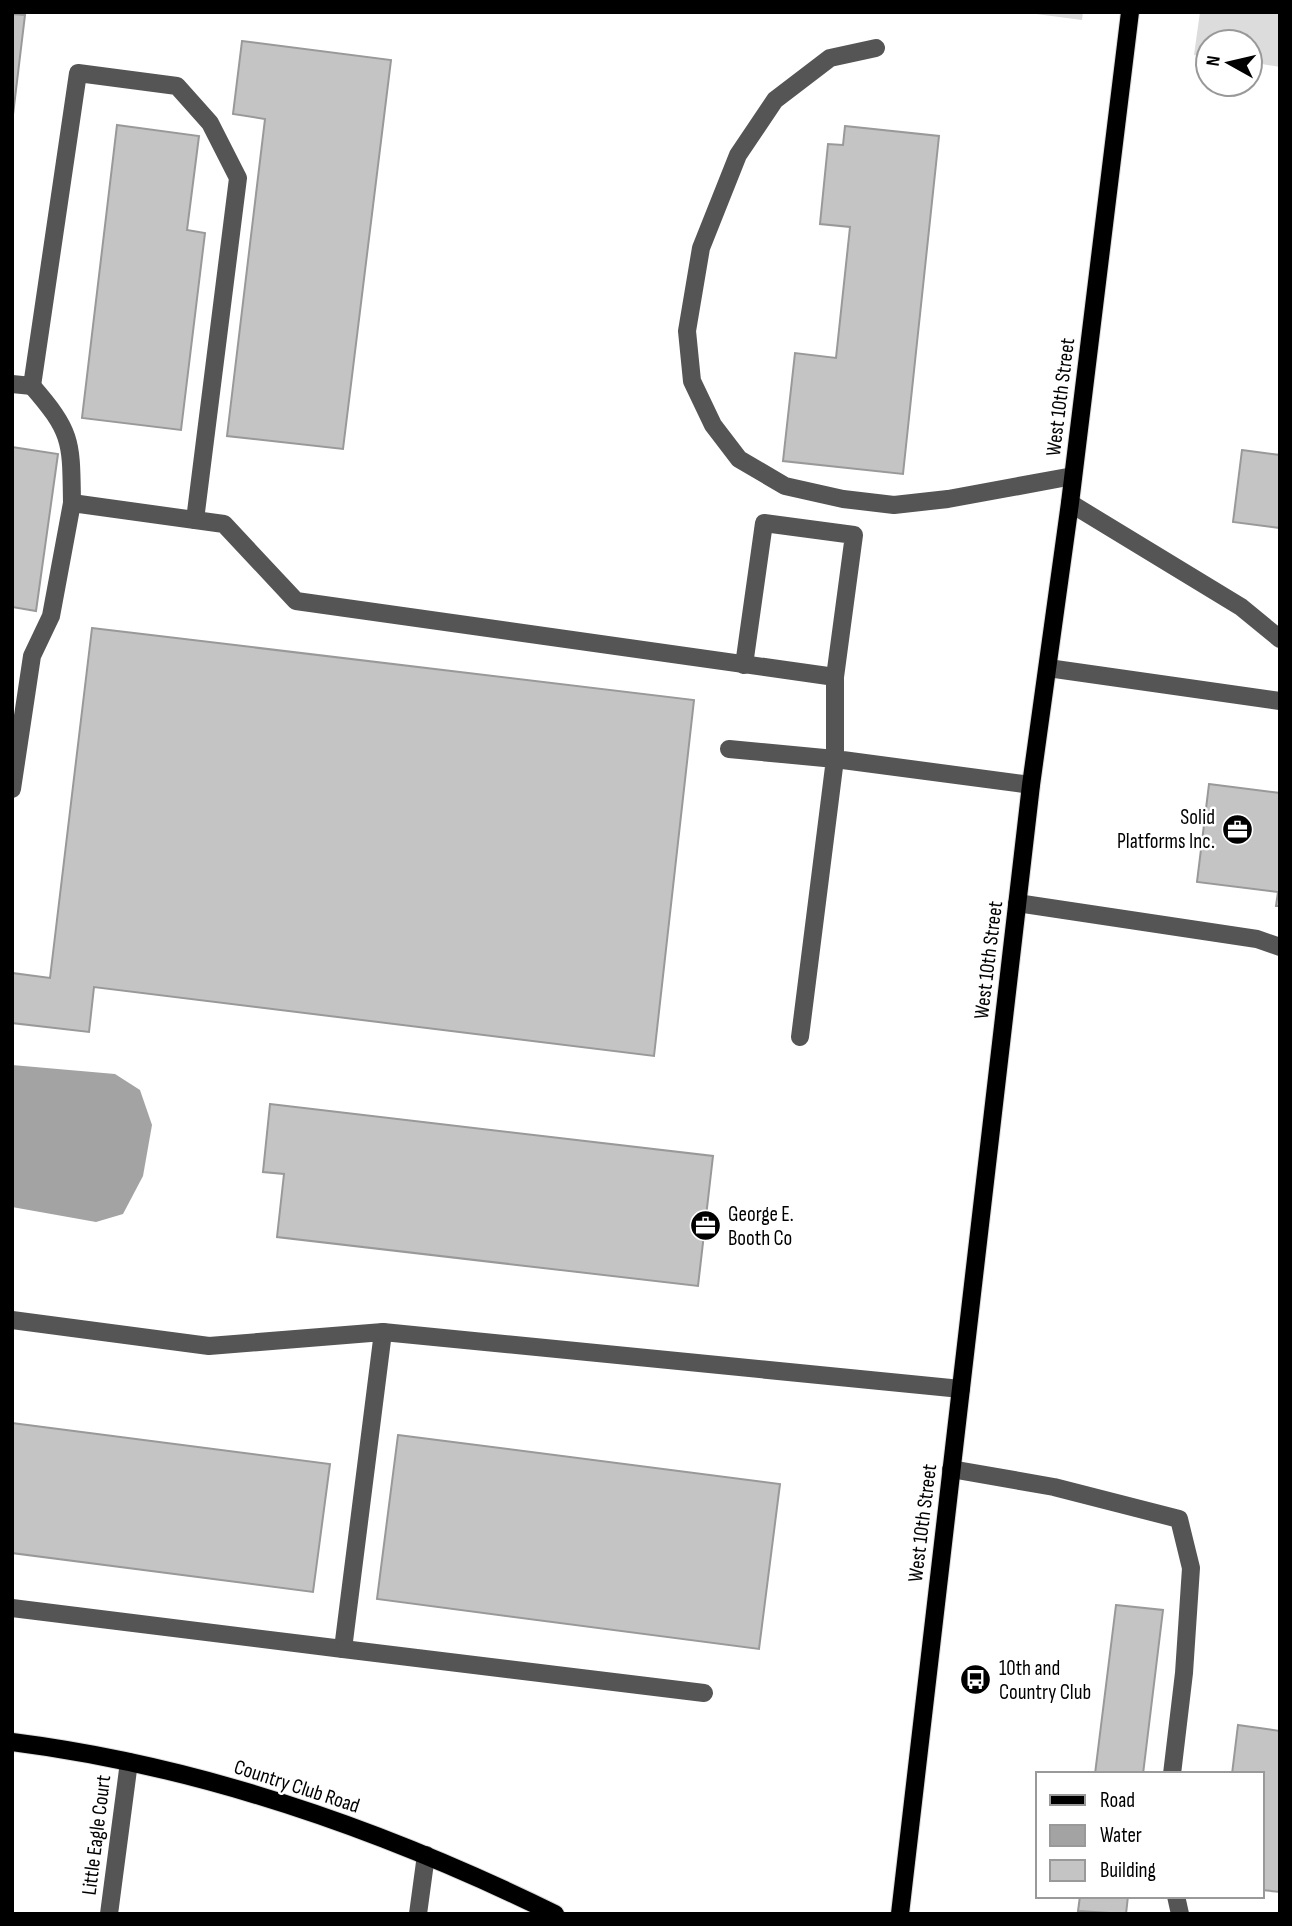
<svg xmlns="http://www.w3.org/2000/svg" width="1292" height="1926" font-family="'Sofia Sans Condensed',sans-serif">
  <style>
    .green { fill: #dcdcdc }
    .water { fill: #a3a3a3 }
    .building { fill: #c4c4c4; stroke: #999; stroke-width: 2 }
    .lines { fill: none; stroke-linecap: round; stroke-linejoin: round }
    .major-casing { stroke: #dbdbdb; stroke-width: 20 }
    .minor { stroke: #555; stroke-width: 18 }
    .major { stroke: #000; stroke-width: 18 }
    .labels { text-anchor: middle; stroke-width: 5; stroke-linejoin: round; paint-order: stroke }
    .street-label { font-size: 21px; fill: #000; stroke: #fff }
    .poi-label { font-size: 21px; fill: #000; stroke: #fff; text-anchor: start }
  </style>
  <rect width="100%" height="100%" fill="#fff"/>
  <!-- green -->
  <g class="green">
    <polygon points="1021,12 1083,12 1082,20"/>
    <polygon points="1200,12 1280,12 1280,67 1250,62 1250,42 1208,42 1208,57 1194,55"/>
  </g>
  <!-- water -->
  <polygon class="water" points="12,1065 115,1074 140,1090 152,1125 143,1176 123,1214 96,1222 12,1207"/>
  <!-- building -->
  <g class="building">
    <polygon points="12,14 25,15 12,123"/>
    <polygon points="242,41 391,60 343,449 227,436 265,119 233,114"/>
    <polygon points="117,125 199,136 187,230 205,233 181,430 82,418"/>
    <polygon points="845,126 939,136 903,474 783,461 795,353 836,358 850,227 820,224 828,144 843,145"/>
    <polygon points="12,447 58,454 36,611 12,607"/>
    <polygon points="1242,450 1280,455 1280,528 1233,522"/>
    <polygon points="92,628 694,700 654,1056 94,987 89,1032 12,1023 12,973 50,978"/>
    <polygon points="1209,784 1280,793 1280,906 1276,906 1278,892 1197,882"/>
    <polygon points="270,1104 713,1156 698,1286 277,1237 284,1174 263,1172"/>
    <polygon points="12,1423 330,1464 313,1592 12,1553"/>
    <polygon points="398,1435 780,1484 759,1649 377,1599"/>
    <polygon points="1116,1605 1163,1610 1143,1774 1095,1774"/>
    <polygon points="1238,1725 1280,1731 1280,1892 1262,1890 1262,1774 1232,1774"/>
    <polygon points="1080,1896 1128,1896 1126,1914 1078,1911"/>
  </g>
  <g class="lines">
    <defs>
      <g id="major">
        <path d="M12 1742C202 1766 384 1830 555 1914"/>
        <polyline points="900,1914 1031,785 1070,503 1130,12"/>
      </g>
    </defs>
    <!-- major casing -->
    <use href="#major" class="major-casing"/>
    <!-- minor -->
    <g class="minor">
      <polyline points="876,48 830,58 775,100 738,155 701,248 687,331 692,381 713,425 739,459 785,486 843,499 894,505 948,499 1073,476"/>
      <polyline points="12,384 32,386 78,73 177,86 210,123 238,178 195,520"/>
      <path d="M32 386C73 433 71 442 72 503"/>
      <polyline points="1070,503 1241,607 1280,639"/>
      <polyline points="744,665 764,523 854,535 835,677"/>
      <polyline points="1048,668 1280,701"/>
      <polyline points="729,749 835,759 800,1037"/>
      <polyline points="12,789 32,656 51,616 72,503 224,524 296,601 835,677 835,759 1031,785"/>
      <polyline points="1017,903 1257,939 1280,947"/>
      <polyline points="12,1320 209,1346 383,1332 343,1649 12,1608"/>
      <polyline points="383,1332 961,1389"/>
      <polyline points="951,1469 1054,1487 1179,1519 1191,1568 1184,1673 1172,1774"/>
      <polyline points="343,1649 704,1693"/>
      <polyline points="1176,1896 1180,1914"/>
      <polyline points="109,1914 129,1762"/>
      <polyline points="418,1914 426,1855"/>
    </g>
    <!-- major -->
    <use href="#major" class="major"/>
  </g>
  <!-- icons -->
  <defs>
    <symbol id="office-disc" viewBox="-11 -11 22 22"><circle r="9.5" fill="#000" stroke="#fff"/><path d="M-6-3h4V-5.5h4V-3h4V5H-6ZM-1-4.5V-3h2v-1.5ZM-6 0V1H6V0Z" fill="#fff"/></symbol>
    <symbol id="bus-disc" viewBox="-11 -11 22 22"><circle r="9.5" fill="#000" stroke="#fff"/><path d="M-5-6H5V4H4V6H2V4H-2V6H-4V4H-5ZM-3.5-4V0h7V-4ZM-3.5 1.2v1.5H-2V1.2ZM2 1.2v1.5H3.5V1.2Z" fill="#fff"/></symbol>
  </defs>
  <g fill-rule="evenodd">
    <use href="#office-disc" x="1220" y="812" width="35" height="35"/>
    <use href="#office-disc" x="688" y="1208" width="35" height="35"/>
    <use href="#bus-disc" x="958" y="1662" width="35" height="35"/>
  </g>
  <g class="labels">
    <!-- street labels -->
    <g class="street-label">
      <text transform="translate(1060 397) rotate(-83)" y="7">West 10th Street</text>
      <text transform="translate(988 960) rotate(-83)" y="7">West 10th Street</text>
      <text transform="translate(922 1523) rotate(-83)" y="7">West 10th Street</text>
      <text transform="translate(297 1786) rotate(18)" y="7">Country Club Road</text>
      <text transform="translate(96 1835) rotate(-83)" y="7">Little Eagle Court</text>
    </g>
    <!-- poi labels -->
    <g class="poi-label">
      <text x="1215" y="824" text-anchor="end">Solid<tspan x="1215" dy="24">Platforms Inc.</tspan></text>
      <text x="728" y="1221">George E.<tspan x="728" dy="24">Booth Co</tspan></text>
      <text x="999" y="1675">10th and<tspan x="999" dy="24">Country Club</tspan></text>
    </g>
  </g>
  <!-- border -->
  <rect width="1292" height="1926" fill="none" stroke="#000000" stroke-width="28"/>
  <!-- legend -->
  <rect x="1036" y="1772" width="228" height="126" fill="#ffffff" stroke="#999999" stroke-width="2"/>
  <rect x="1050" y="1795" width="35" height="10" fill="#000000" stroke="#999999" stroke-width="2"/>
  <text x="1100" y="1807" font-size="21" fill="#000000">Road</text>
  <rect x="1050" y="1825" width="35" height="21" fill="#a3a3a3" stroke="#999999" stroke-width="2"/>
  <text x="1100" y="1842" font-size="21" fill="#000000">Water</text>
  <rect x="1050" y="1860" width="35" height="21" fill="#c4c4c4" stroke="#999999" stroke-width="2"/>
  <text x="1100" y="1877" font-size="21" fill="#000000">Building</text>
  <!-- north arrow -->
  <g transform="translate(1229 63) rotate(278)"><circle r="33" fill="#ffffff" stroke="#999999" stroke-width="2"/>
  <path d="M0-5L12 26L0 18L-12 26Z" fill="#000000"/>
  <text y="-10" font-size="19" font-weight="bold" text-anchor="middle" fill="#000000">N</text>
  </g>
</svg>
